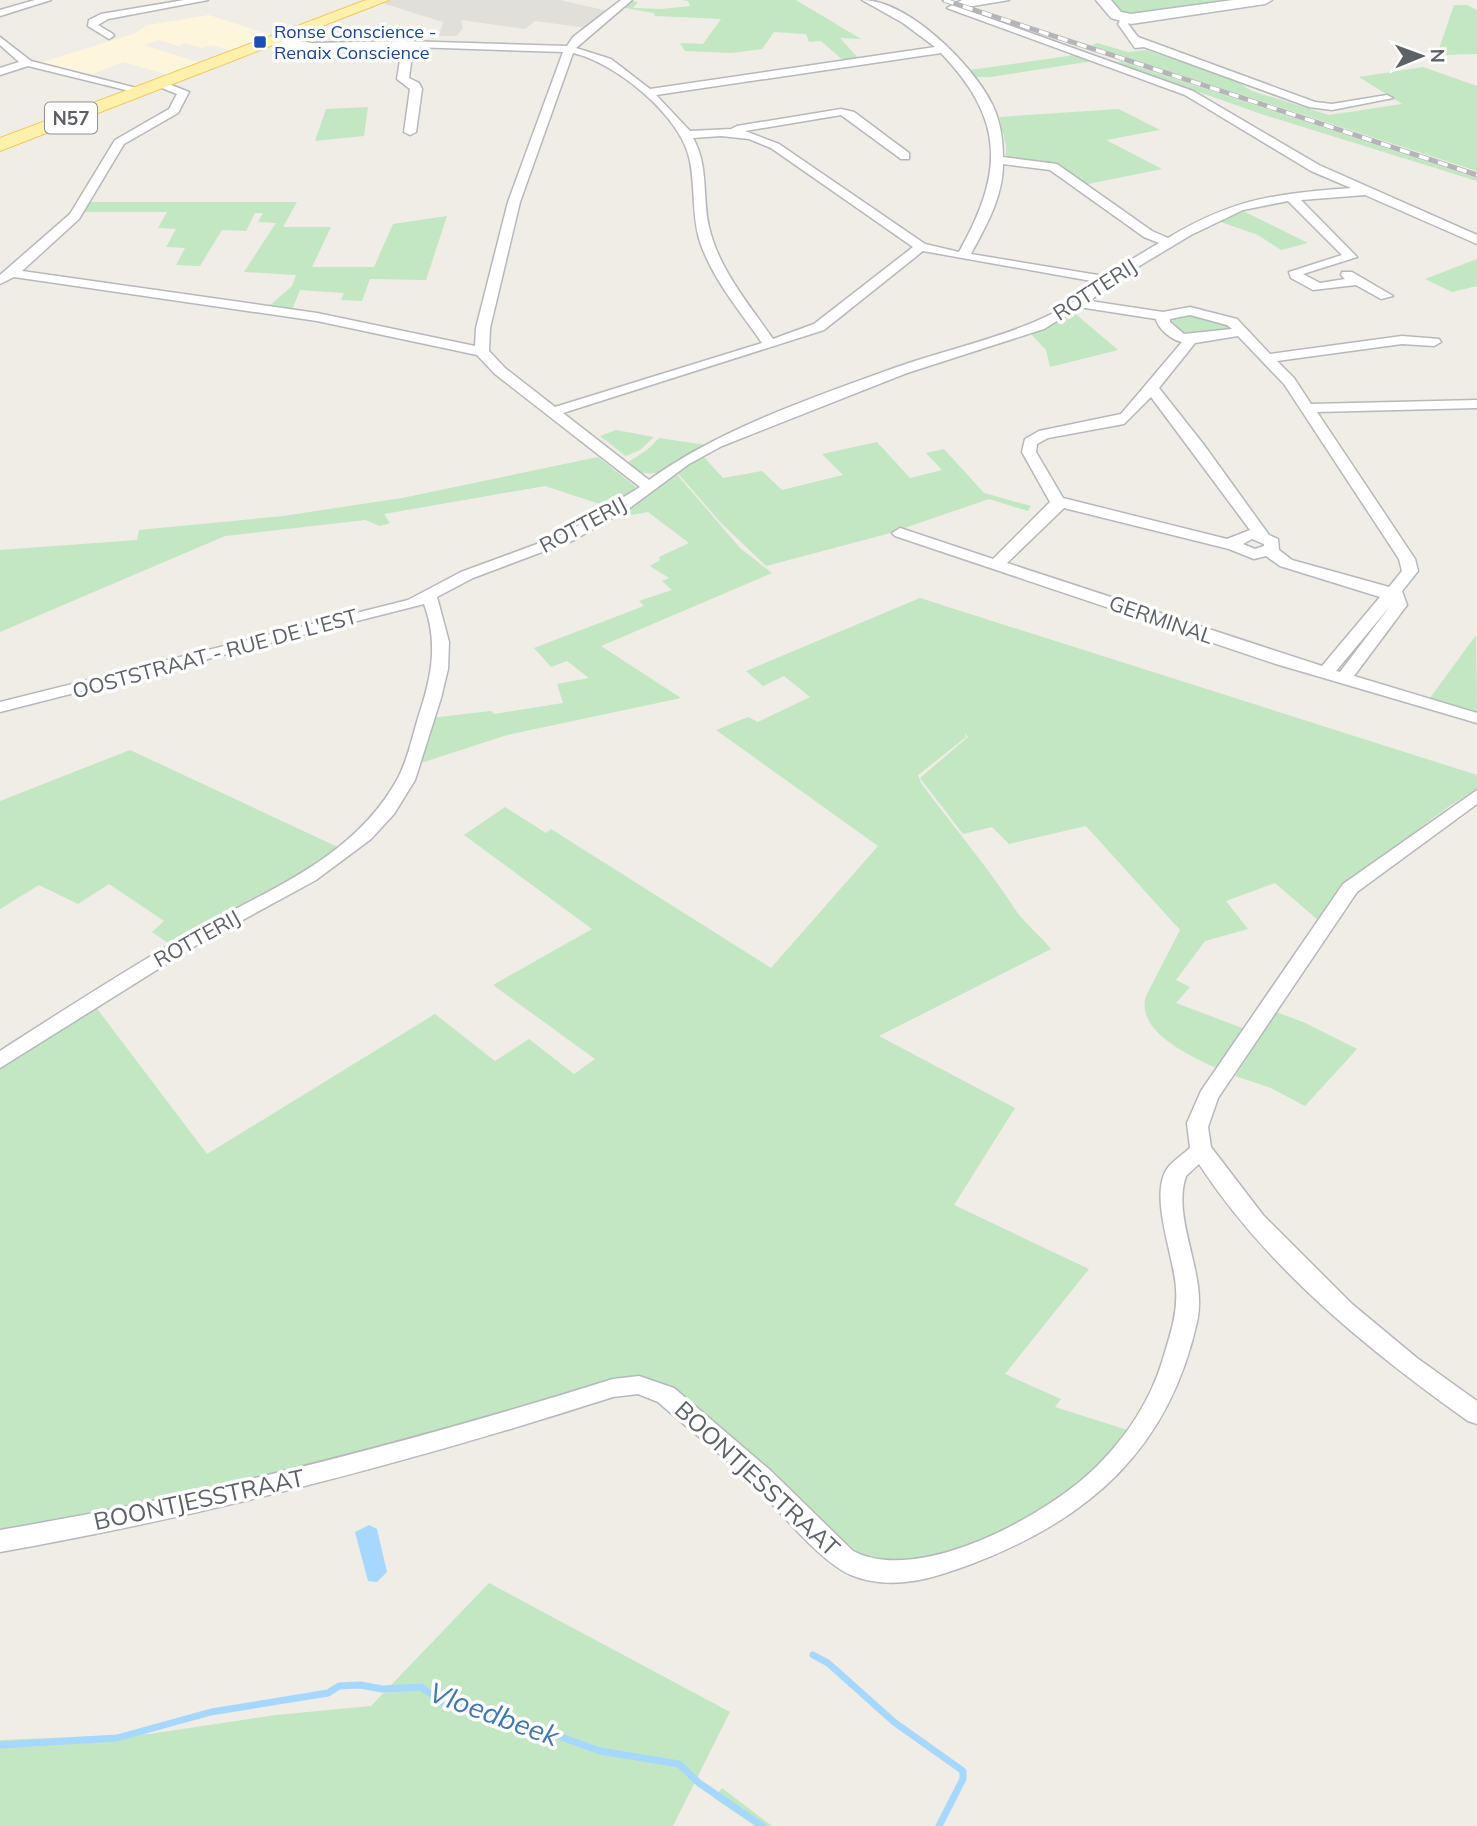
<svg xmlns="http://www.w3.org/2000/svg" width="1477" height="1826" font-family="Mulish,sans-serif">
  <style>
    .commercial { fill: #fef6dc }
    .industrial { fill: #e1dfda }
    .green { fill: #c2e7c2 }
    .water { fill: #a6d8ff }
    .lines { fill: none; stroke-linecap: round; stroke-linejoin: round }
    .stream { stroke: #a6d8ff; stroke-width: 7 }
    .street-casing { stroke: #b6b8bc; stroke-width: 3 }
    .secondary-casing { stroke: #b7babf; stroke-width: 3 }
    .primary-casing { stroke: #f1c75d; stroke-width: 2 }
    .street { fill: #fff; fill-rule: evenodd }
    .secondary { fill: #fff; fill-rule: evenodd }
    .primary { fill: #fff1ab; fill-rule: evenodd }
    .rail-casing { stroke: #b4b5b6; stroke-width: 5 }
    .rail { stroke: #fff; stroke-width: 3.5; stroke-dasharray: 10; stroke-linecap: butt }
    .transit-dot { fill: #1a4fb4; stroke: #fff; stroke-width: 2.5 }
    .labels { text-anchor: middle; stroke-width: 7; stroke-linejoin: round; paint-order: stroke }
    .far-transit-label { font-size: 18px; fill: #164399; stroke: #fff; text-anchor: start }
    .shield { fill: #fff; stroke: #8e9094; stroke-width: 2 }
    .shield-label { font-size: 19px; font-weight: bold; fill: #5d6166 }
    .street-label { font-size: 21px; fill: #5d6166; stroke: #fff }
    .near-street-label { font-size: 24px; fill: #5d6166; stroke: #fff }
    .near-water-label { font-size: 28px; font-style: italic; fill: #4278b1; stroke: #fff }
  </style>
  <rect width="100%" height="100%" fill="#efede5"/>
  <!-- commercial -->
  <polygon class="commercial" points="209,15 277,37 235,52 211,45 202,48 185,43 179,46 158,40 144,45 203,64 173,76 123,62 92,74 39,63 133,34 148,25"/>
  <!-- industrial -->
  <polygon class="industrial" points="390,0 560,0 608,11 587,28 535,21 525,29 461,20 463,28 457,36 439,36 443,22 382,3"/>
  <!-- green -->
  <g class="green">
    <polygon points="681,0 796,0 861,39 840,38 859,59 844,61 821,41 809,42 806,34 774,32 762,49 732,53 685,51 680,43 703,44 721,19 655,16 654,13 620,7 629,1 638,2 633,8 662,9 690,6 688,1"/>
    <polygon points="1111,0 1249,0 1143,16 1118,12"/>
    <polygon points="1454,5 1467,5 1477,10 1477,54 1437,55"/>
    <polygon points="1097,43 1128,52 1146,50 1238,82 1252,91 1329,115 1402,104 1359,77 1423,67 1477,86 1477,171 1091,46"/>
    <polygon points="1075,55 1093,61 991,77 976,77 970,70"/>
    <polygon points="1121,61 1477,178 1477,181 1264,115 1116,63"/>
    <polygon points="368,107 364,136 315,141 326,109"/>
    <polygon points="1119,109 1160,130 1106,140 1162,169 1083,185 1054,165 1006,159 1006,145 999,117"/>
    <polygon points="88,202 297,202 283,227 331,227 312,267 374,267 393,224 447,216 426,280 370,279 362,301 341,300 344,293 300,290 292,310 268,307 292,286 296,275 244,272 276,223 258,222 263,213 255,213 246,231 222,230 200,266 176,265 185,248 166,247 176,229 158,228 167,212 82,212"/>
    <polygon points="1241,210 1308,243 1281,250 1258,235 1218,221"/>
    <polygon points="1477,259 1477,286 1452,292 1425,279"/>
    <polygon points="1072,311 1118,350 1050,367 1046,350 1031,334"/>
    <path d="M1184 313 1224 321 1230 330C1210 333 1176 345 1168 317Z"/>
    <polygon points="616,430 654,437 640,450 626,456 600,436"/>
    <path d="M659 438 705 445C676 463 656 487 625 464L647 450Z"/>
    <polygon points="877,442 910,478 942,470 926,453 944,449 984,493 1031,506 1028,511 989,499 887,534 766,566 721,523 675,470 703,456 723,478 762,471 782,490 843,475 822,454"/>
    <polygon points="598,457 636,487 612,508 545,486 384,514 390,523 380,526 365,520 225,536 0,632 0,550 137,540 139,530 283,516 402,498"/>
    <polygon points="674,471 740,548 772,573 601,646 681,698 507,735 418,764 430,718 491,711 494,714 563,703 557,684 589,678 567,661 551,667 534,648 644,606 639,601 672,590 662,581 669,578 650,566 660,560 659,557 689,543 648,512 631,515 622,511"/>
    <path d="M920 598 1477 775V789L1448 807 1365 870 1319 921 1275 883 1226 901 1248 929 1205 941 1176 980 1190 987 1176 1003 1245 1029 1216 1068C1190 1056 1135 1031 1146 996L1180 930 1086 826 1009 844 992 827 963 834 920 778 968 737 965 733 966 737 918 775 921 783C952 825 987 866 1015 909 1024 923 1040 935 1051 949L879 1036 1015 1108 954 1205 1089 1269 1005 1374 1061 1399 1055 1407 1137 1433 1034 1522 928 1562H858L646 1382 442 1436 0 1537V1069L95 1006 207 1154 435 1014 495 1061 529 1039 574 1074 595 1059 493 985 592 929 464 835 505 807 546 833 551 829 771 968 878 846 716 730 748 717 758 722 810 697 784 676 763 686 746 671Z"/>
    <polygon points="1476,635 1477,712 1430,698"/>
    <polygon points="130,750 342,849 302,880 171,945 152,932 164,921 109,884 78,904 39,885 0,909 0,801"/>
    <polygon points="1276,1012 1303,1022 1357,1049 1305,1106 1271,1088 1235,1076"/>
    <polygon points="489,1583 730,1712 673,1826 0,1826 0,1740 149,1734 276,1715 371,1706"/>
    <polygon points="722,1788 772,1826 755,1826 714,1798"/>
  </g>
  <!-- water -->
  <polygon class="water" points="369,1525 377,1529 387,1572 377,1582 368,1581 355,1532"/>
  <g class="lines">
    <!-- stream -->
    <g class="stream">
      <polyline points="813,1655 828,1663 894,1722 963,1771 963,1779 939,1826"/>
      <polyline points="0,1745 117,1738 211,1712 328,1693 339,1686 360,1685 382,1689 421,1687 442,1702 459,1703 489,1716 519,1722 600,1751 679,1764 699,1783 762,1826"/>
    </g>
    <defs>
      <g id="street">
        <polygon points="35,0 51,0 0,16 0,10"/>
        <polygon points="184,0 208,0 108,19 98,25 113,34 114,36 109,39 88,26 89,20 101,14"/>
        <path d="M621 0H632L576 48 611 59 650 89 935 47 903 23 862 0C908 0 973 65 992 104 1000 120 1003 139 1003 157L1057 164 1152 231 1168 238C1235 198 1275 194 1351 188L1311 171 1185 95 947 8 962 0H1009L961 8 1193 91 1319 165 1477 235V244L1365 195 1301 200 1357 257 1303 274 1320 283 1345 279 1341 275 1342 272H1352L1393 296 1381 299 1356 285 1313 290 1291 278 1289 272 1342 255 1288 201 1243 210 1191 235 1111 283 1090 301 1163 312 1190 307 1237 319 1270 354 1402 336 1439 339 1441 342 1434 346 1402 344 1277 361 1294 378 1311 404 1477 400V408L1317 412 1415 559 1418 571 1402 591 1407 605 1354 676 1477 713V723L1276 664 895 536 892 533 900 528 993 559 1050 502 1022 452 1025 439 1039 431 1121 414 1182 342C1172 340 1158 329 1156 319L1079 307 1044 329 907 373 722 446 689 464 631 507 574 540 473 578 437 597 449 642 448 669 441 698 415 780 394 814 371 839 316 880 195 946 0 1068V1051C59 1013 119 974 180 939 258 893 352 863 398 778 408 759 412 738 418 718 431 679 439 644 424 604L0 712V702L408 600 461 572 564 534 640 487 495 374 477 355 317 321 14 277 0 284V275L70 214 115 140 169 109 177 94 157 86 155 84 161 81 189 92 178 113 124 144 79 219 22 271 317 313 475 346 476 328 508 202 563 52 413 47 409 78 419 83 422 89 416 132 410 135 404 132 410 89 397 79 402 47C368 47 297 59 270 40L275 37 312 43 403 41 567 46 573 37ZM573 53C614 62 679 114 689 157 696 185 691 214 700 242 713 280 740 311 762 343L555 407 505 368 489 351 490 328 520 202ZM941 53C1006 121 1003 173 959 252L925 244 779 144 745 131 841 115 901 159H909V153L854 112 841 109 737 126 731 129 690 131 656 95ZM721 136 749 139 771 148 913 247 814 324 773 339C749 304 719 270 709 227 702 197 709 166 693 138ZM1003 164 1050 170 1144 237 1159 243 1104 276 971 254C986 226 1003 197 1003 164ZM923 251 1097 282C1055 328 954 346 897 367 816 396 717 430 649 480L563 413 824 330ZM1190 315 1227 325 1232 329 1184 334 1170 322V319ZM1238 336 1284 384 1399 559 1402 571 1389 587 1292 560 1279 550 1278 539 1269 535 1204 445 1159 388 1195 343ZM1151 397 1250 530 1227 539 1063 498 1036 452 1037 444 1048 438 1124 424ZM1064 508 1229 549 1254 559 1266 556 1280 566 1380 597 1322 666 1007 563ZM1252 539 1264 544V546L1255 549 1243 544ZM1391 605 1340 672 1336 671Z"/>
        <polygon points="1122,17 1130,17 1128,24 1138,37 1315,102 1332,104 1387,95 1393,98 1332,110 1309,107 1144,47 1135,48 1118,24"/>
        <polygon points="0,37 31,61 148,91 142,94 28,66 0,75 0,68 19,62 0,45"/>
        <path d="M1477 790V804L1357 892 1218 1098 1208 1127 1211 1147 1263 1215 1352 1304 1417 1358 1477 1401V1424L1468 1421C1368 1350 1267 1268 1199 1164L1186 1176C1171 1220 1208 1274 1197 1322 1169 1448 1091 1518 974 1563 934 1578 893 1592 851 1575 820 1562 779 1510 754 1485 723 1456 689 1429 658 1402L638 1394 613 1397C411 1462 209 1515 0 1552V1530C208 1495 411 1442 613 1379L639 1376 674 1388 770 1470 853 1551C920 1586 1050 1514 1098 1465 1126 1437 1150 1401 1162 1362 1169 1338 1178 1315 1176 1289 1175 1257 1146 1191 1170 1165 1176 1159 1184 1153 1190 1148L1187 1123 1201 1091 1343 884Z"/>
      </g>
      <polygon id="secondary" points="1096,0 1111,0 1121,12 1131,14 1233,0 1272,0 1265,4 1131,24 1111,18"/>
      <polygon id="primary" points="366,0 389,0 0,151 0,138"/>
    </defs>
    <!-- street casing -->
    <use href="#street" class="street-casing"/>
    <!-- secondary casing -->
    <use href="#secondary" class="secondary-casing"/>
    <!-- primary casing -->
    <use href="#primary" class="primary-casing"/>
    <!-- street -->
    <use href="#street" class="street"/>
    <!-- secondary -->
    <use href="#secondary" class="secondary"/>
    <!-- primary -->
    <use href="#primary" class="primary"/>
    <defs>
      <polyline id="rail" points="944,0 1477,175"/>
    </defs>
    <!-- rail casing -->
    <use href="#rail" class="rail-casing"/>
    <!-- rail -->
    <use href="#rail" class="rail"/>
  </g>
  <!-- markers -->
  <rect class="transit-dot" x="253" y="35" width="14" height="14" rx="3.5"/>
  <g class="labels">
    <!-- far-transit labels -->
    <g class="far-transit-label">
      <text x="274" y="38">Ronse Conscience -<tspan x="274" dy="21">Renaix Conscience</tspan></text>
    </g>
    <!-- shield labels -->
    <rect class="shield" x="45" y="102.5" width="52" height="31" rx="5"/>
    <g class="shield-label">
      <text x="71" y="125">N57</text>
    </g>
    <!-- street labels -->
    <g class="street-label">
      <text transform="translate(1095 290) rotate(-33)" y="7">ROTTERIJ</text>
      <text transform="translate(583 525) rotate(-28)" y="7">ROTTERIJ</text>
      <text transform="translate(1161 620) rotate(19)" y="7">GERMINAL</text>
      <text transform="translate(215 654) rotate(-15)" y="7">OOSTSTRAAT - RUE DE L'EST</text>
      <text transform="translate(197 939) rotate(-29)" y="7">ROTTERIJ</text>
    </g>
    <!-- near-street labels -->
    <g class="near-street-label">
      <text transform="translate(757 1479) rotate(43)" y="8">BOONTJESSTRAAT</text>
      <text transform="translate(199 1500) rotate(-12)" y="8">BOONTJESSTRAAT</text>
    </g>
    <!-- near-water labels -->
    <g class="near-water-label">
      <text transform="translate(494 1714) rotate(20)" y="10">Vloedbeek</text>
    </g>
  </g>
  <!-- north arrow -->
  <g transform="translate(1421 56) rotate(89)" stroke="#ffffff" stroke-width="5" paint-order="stroke">
  <path d="M0-5L12 26L0 18L-12 26Z" fill="#5d6166"/>
  <text y="-10" font-size="19" font-weight="bold" text-anchor="middle" fill="#5d6166">N</text>
  </g>
</svg>
